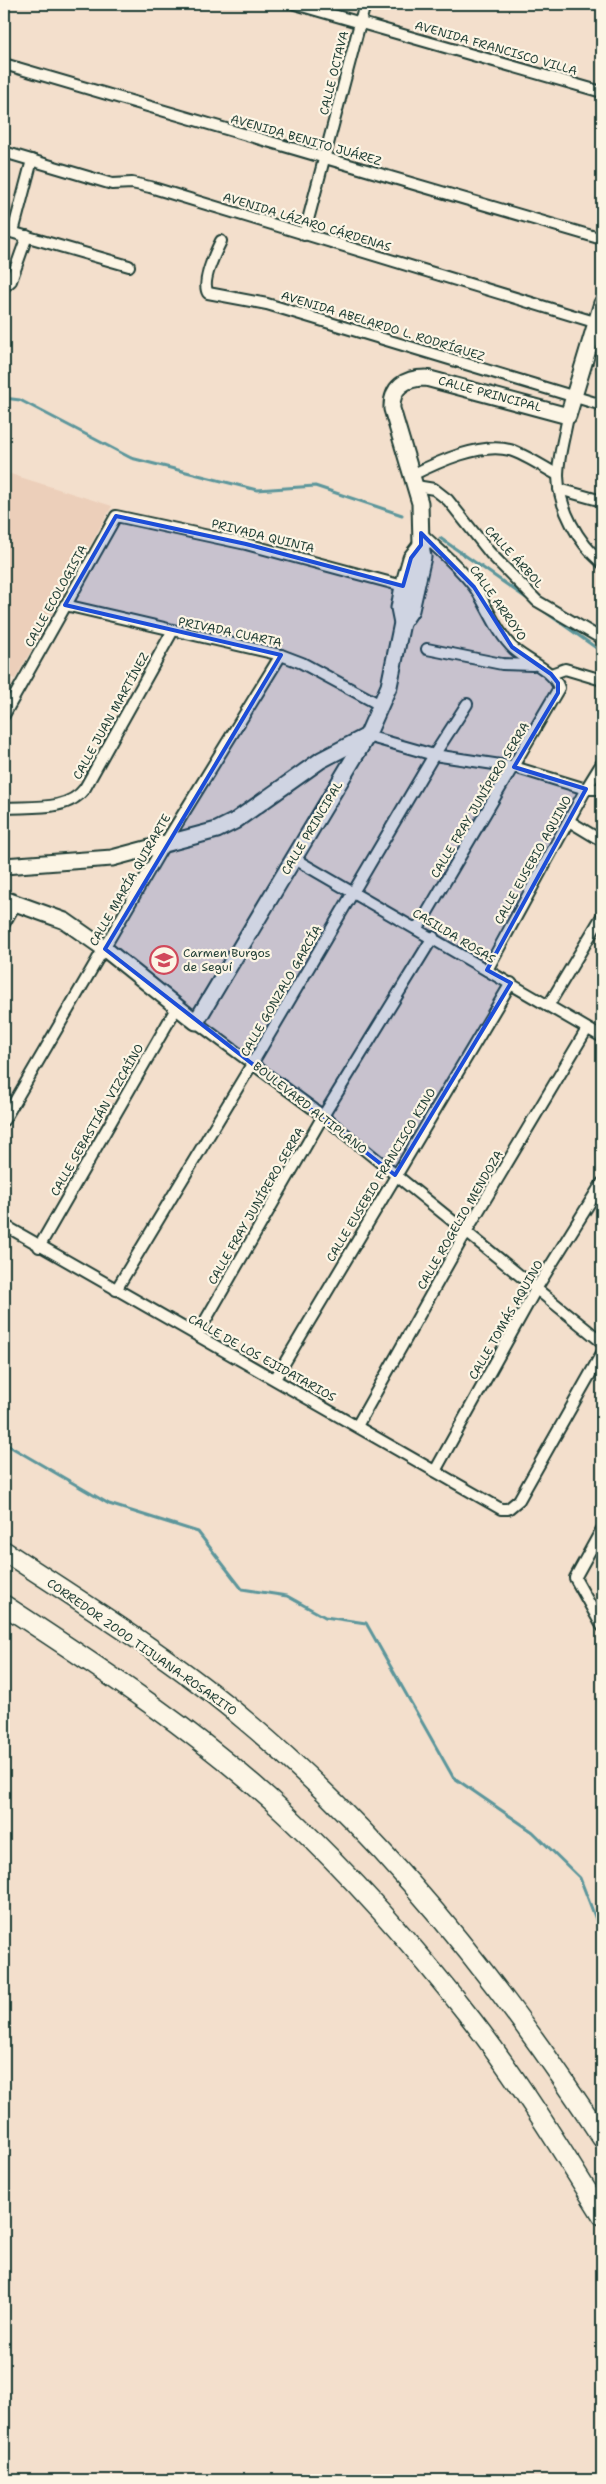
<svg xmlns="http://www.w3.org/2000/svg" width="606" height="2484" font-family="'Shantell Sans',sans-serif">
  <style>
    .built { fill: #eccfba }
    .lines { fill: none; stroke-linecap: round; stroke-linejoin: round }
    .stream { stroke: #5b969b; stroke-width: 3 }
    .street-casing { stroke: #1f3d34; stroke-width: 14 }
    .secondary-casing { stroke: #1f3d34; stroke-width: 19 }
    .highway-casing { stroke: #1f3d34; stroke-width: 22 }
    .street { stroke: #fcf5e5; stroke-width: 10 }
    .secondary { stroke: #fcf5e5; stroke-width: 15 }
    .highway { stroke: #fcf5e5; stroke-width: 19 }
    .marked { fill: #1d4ed8; fill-opacity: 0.2; stroke: #1d4ed8; stroke-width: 4; stroke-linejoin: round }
    .labels { text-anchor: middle; stroke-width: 4.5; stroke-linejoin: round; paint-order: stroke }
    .street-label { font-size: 12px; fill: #1f3d34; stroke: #fcf5e5 }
    .poi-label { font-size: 12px; fill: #1f3d34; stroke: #fcf5e5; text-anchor: start }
  </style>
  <rect width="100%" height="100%" fill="#f3dfcc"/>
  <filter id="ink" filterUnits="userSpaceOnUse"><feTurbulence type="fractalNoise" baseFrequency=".02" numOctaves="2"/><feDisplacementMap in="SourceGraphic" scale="10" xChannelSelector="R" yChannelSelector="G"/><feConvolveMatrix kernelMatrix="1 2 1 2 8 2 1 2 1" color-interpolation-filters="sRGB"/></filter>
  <g filter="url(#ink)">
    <!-- built -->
    <polygon class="built" points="4,472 112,506 15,679 4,675"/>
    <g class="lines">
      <!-- stream -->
      <g class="stream">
        <polyline points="4,398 20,400 131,458 257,490 315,486 402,515"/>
        <polyline points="440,538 532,602"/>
        <polyline points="541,609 602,652"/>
        <polyline points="4,1443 109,1504 198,1532 242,1589 287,1596 325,1617 366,1623 453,1777 533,1832 580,1878 602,1935"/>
      </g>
      <defs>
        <g id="street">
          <polyline points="295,4 602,92"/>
          <polyline points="4,64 602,239"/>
          <polyline points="4,152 112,184 132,183 150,187 601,324"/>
          <polyline points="4,230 129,266"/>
          <polyline points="13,232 32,160"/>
          <polyline points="304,235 365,4"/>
          <path d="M221 241C215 253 201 282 208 293L267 304 602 405"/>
          <polyline points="4,287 11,281 27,236"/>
          <path d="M568 416C565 435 558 456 558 476 559 509 578 542 602 563"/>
          <path d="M412 475C438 462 481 442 510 450 526 455 543 467 558 475"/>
          <polyline points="416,486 434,489 448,500 490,553 537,601 602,639"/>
          <polyline points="559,489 602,501"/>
          <polyline points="65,605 281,655 302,663 382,706"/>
          <polyline points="427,649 502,664 533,665"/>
          <polyline points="551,674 565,669 602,680"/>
          <polyline points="4,715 116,516 246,544 403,586"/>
          <polyline points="367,736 434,755 514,767 586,789 602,789"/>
          <path d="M4 808C31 806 68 812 85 788L172 632"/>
          <polyline points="569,821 602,841"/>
          <polyline points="293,858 602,1037"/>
          <polyline points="4,924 16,903"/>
          <path d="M418 928 559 688C553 669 528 662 514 649 496 632 488 607 475 588 460 567 439 550 421 533"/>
          <polyline points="487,970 586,789 602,763"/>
          <polyline points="548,1006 602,916"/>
          <polyline points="196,1022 323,1116 602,1342"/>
          <polyline points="4,1120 164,845 281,655"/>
          <polyline points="4,1225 501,1509 508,1509 519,1500 602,1353"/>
          <polyline points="39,1247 177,1007"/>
          <polyline points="116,1290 252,1064 434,755 467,704"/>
          <polyline points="197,1335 323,1116 433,937"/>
          <polyline points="275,1379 511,983"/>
          <polyline points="357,1426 466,1232 587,1029"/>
          <polyline points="435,1471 536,1289 602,1183"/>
          <polyline points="602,1529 575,1578 602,1626"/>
        </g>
        <g id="secondary">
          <path d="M402 623 411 610 423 557 421 545 420 503 392 409C391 387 405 378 426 378L568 416 602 303"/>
          <polyline points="4,866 112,858 217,830 235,821 321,760 367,736"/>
          <polyline points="4,899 65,921 105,949 196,1022 367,736 389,686 402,623 399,608 403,586 411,558 421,545"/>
        </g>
        <g id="highway">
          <path d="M4 1551C86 1605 172 1658 247 1722 387 1839 503 1986 602 2138"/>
          <path d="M4 1605C102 1669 201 1734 286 1814 354 1878 415 1947 472 2020 520 2082 561 2149 602 2215"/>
        </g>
      </defs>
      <!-- street casing -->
      <use href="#street" class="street-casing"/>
      <!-- secondary casing -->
      <use href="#secondary" class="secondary-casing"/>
      <!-- highway casing -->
      <use href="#highway" class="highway-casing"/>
      <!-- street -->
      <use href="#street" class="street"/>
      <!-- secondary -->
      <use href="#secondary" class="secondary"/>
      <!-- highway -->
      <use href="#highway" class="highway"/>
    </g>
  </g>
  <!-- marked area -->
  <path class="marked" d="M116 516 246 544 403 586 411 558 421 545V533L474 587 512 647 551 674 558 683V693L514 767 586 789 487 970 511 983 395 1175 105 949 281 655 65 605Z"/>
  <!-- icons -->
  <defs>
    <symbol id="school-ring" viewBox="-11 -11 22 22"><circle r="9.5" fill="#fcf5e5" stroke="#d1495b" stroke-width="1.5"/><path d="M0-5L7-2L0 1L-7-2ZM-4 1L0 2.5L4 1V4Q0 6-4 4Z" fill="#d1495b"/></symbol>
  </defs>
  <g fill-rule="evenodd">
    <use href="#school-ring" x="148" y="944" width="32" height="32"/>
  </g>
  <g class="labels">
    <!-- street labels -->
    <g class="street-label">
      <text transform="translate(496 48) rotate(16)" y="4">AVENIDA FRANCISCO VILLA</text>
      <text transform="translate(334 73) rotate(-76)" y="4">CALLE OCTAVA</text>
      <text transform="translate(306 140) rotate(16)" y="4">AVENIDA BENITO JUÁREZ</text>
      <text transform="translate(307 222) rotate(17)" y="4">AVENIDA LÁZARO CÁRDENAS</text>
      <text transform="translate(383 326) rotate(17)" y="4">AVENIDA ABELARDO L. RODRÍGUEZ</text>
      <text transform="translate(490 394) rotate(15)" y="4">CALLE PRINCIPAL</text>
      <text transform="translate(263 536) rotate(14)" y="4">PRIVADA QUINTA</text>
      <text transform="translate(514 557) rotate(47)" y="4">CALLE ÁRBOL</text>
      <text transform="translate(56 596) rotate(-61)" y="4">CALLE ECOLOGISTA</text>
      <text transform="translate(498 603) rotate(55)" y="4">CALLE ARROYO</text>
      <text transform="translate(230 632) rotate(12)" y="4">PRIVADA CUARTA</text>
      <text transform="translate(111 716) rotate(-61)" y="4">CALLE JUAN MARTÍNEZ</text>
      <text transform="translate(480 800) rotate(-59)" y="4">CALLE FRAY JUNÍPERO SERRA</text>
      <text transform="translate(312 828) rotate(-59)" y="4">CALLE PRINCIPAL</text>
      <text transform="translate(533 860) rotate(-61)" y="4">CALLE EUSEBIO AQUINO</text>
      <text transform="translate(130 880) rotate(-60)" y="4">CALLE MARÍA QUIRARTE</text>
      <text transform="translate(454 936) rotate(31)" y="4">CASILDA ROSAS</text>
      <text transform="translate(281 991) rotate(-60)" y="4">CALLE GONZALO GARCÍA</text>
      <text transform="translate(310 1108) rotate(38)" y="4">BOULEVARD ALTIPLANO</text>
      <text transform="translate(97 1120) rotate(-60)" y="4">CALLE SEBASTIÁN VIZCAÍNO</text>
      <text transform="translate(381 1175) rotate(-59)" y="4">CALLE EUSEBIO FRANCISCO KINO</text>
      <text transform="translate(256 1206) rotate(-60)" y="4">CALLE FRAY JUNÍPERO SERRA</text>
      <text transform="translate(460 1220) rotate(-60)" y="4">CALLE ROGELIO MENDOZA</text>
      <text transform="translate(506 1320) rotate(-60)" y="4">CALLE TOMÁS AQUINO</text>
      <text transform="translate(262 1358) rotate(29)" y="4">CALLE DE LOS EJIDATARIOS</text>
      <text transform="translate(142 1647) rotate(35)" y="4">CORREDOR 2000 TIJUANA-ROSARITO</text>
    </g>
    <!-- poi labels -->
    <g class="poi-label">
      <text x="183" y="957">Carmen Burgos<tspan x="183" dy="14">de Seguí</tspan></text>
    </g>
  </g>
  <!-- margin -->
  <rect width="606" height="2484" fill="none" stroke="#fcf5e5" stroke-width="20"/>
  <rect x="10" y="10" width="586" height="2464" fill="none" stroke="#1f3d34" stroke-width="2" filter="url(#ink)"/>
</svg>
